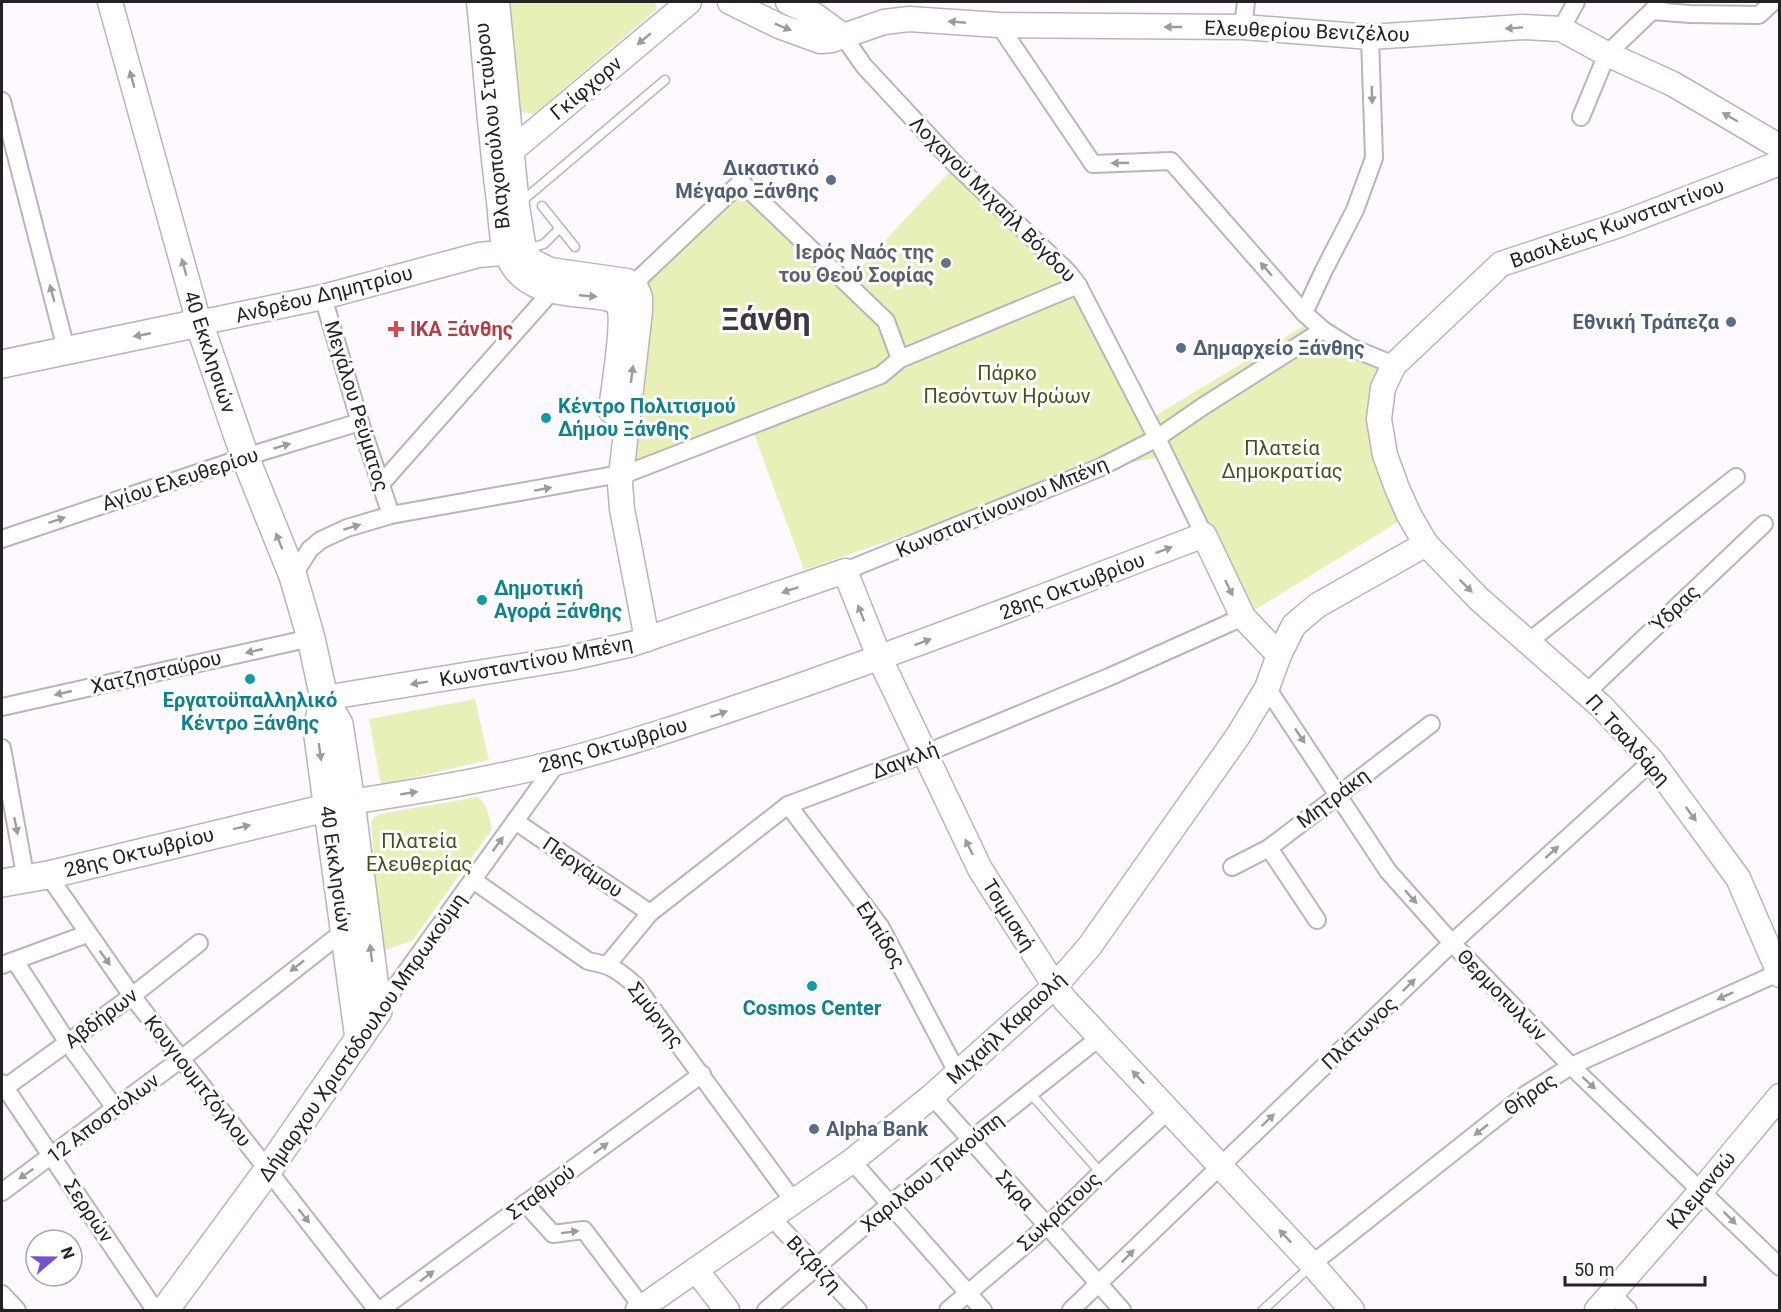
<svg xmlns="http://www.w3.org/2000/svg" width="1781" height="1312" font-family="Roboto,sans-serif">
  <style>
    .green { fill: #e9f0b7 }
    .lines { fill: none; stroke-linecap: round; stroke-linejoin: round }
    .lane-casing { stroke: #bcb2bd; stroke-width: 11 }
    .street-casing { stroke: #bcb2bd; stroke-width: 20 }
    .secondary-casing { stroke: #bcb2bd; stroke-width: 27 }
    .primary-casing { stroke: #bcb2bd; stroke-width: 30 }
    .lane { stroke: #fff; stroke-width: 8 }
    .street { stroke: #fff; stroke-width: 16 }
    .secondary { stroke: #fff; stroke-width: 24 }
    .primary { stroke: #fff; stroke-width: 27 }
    .oneway { fill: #9d9c9d }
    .service-dot { fill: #5c6f8a; stroke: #fff; stroke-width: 2 }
    .worship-dot { fill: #6b7280; stroke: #fff; stroke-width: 2 }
    .health-dot { fill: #e0444e; stroke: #fff; stroke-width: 2 }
    .culture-dot { fill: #0f9aa8; stroke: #fff; stroke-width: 2 }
    .labels { text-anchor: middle; stroke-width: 6; stroke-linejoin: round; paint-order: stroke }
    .street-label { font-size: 20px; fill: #252226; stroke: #fff }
    .service-label { font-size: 20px; font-weight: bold; fill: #4e5e75; stroke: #fff; text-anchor: end }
    .worship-label { font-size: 20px; font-weight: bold; fill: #5b616d; stroke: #fff; text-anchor: end }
    .health-label { font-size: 20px; font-weight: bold; fill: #be3a42; stroke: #fff; text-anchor: start }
    .park-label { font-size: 20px; fill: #4a4e1a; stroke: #fff }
    .culture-label { font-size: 20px; font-weight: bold; fill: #0d838f; stroke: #fff; text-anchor: start }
    .town-label { font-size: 32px; font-weight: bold; fill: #3f3640; stroke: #fff }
  </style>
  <rect width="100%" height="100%" fill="#fdf9fe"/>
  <!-- green -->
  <g class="green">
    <polygon points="507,2 655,2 657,9 534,114 521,112"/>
    <polygon points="956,165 1078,285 1148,420 1312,321 1394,365 1379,419 1409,515 1243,617 1166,456 1099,468 804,570 751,426 620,474 637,288 741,182 846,282"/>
    <polygon points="475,699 489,760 381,785 369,719"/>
    <path d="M477 797C488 805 489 816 492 829L413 940 383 951 371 823 373 818 379 814Z"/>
  </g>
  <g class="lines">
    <defs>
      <g id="lane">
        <polyline points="521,202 665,80"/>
        <polyline points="542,206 575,247"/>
        <polyline points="527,249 544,244 560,228"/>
        <polyline points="1030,1093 1101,1173"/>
        <polyline points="1263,1310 1311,1266"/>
      </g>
      <g id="street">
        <polyline points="1652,11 1690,14 1759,15 1773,2"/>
        <polyline points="999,25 1093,164 1171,161 1304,313 1323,330"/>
        <polyline points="1243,27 1246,2"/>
        <polyline points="1561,29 1576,2"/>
        <polyline points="843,36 864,66 956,165 1068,272 1078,285 1157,438 1204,535"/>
        <polyline points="2,101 66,349"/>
        <polyline points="1581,117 1607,54 1652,11 1659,2"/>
        <polyline points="626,291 741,182 886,321 900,359"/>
        <polyline points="323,297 360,422 391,515"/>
        <polyline points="1304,313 1324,270 1355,210 1374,158 1370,37"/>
        <polyline points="380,485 551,292"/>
        <polyline points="2,539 245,457 360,422"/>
        <polyline points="845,571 1099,468 1157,438 1202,407 1323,330 1350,347 1394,365"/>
        <polyline points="293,576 310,549 321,540 347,528 391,515 631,472 881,375 900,359 1078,285"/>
        <polyline points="1527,643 1736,477"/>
        <polyline points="1267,688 1388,871 1452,943 1571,1066 1780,1267"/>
        <polyline points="1586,693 1764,524"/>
        <polyline points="2,707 311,638"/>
        <polyline points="2,748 26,880"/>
        <polyline points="788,805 880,926 958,1074"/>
        <polyline points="515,821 650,913"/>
        <polyline points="1269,848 1317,920"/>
        <polyline points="1232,867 1269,848 1431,724"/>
        <polyline points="48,875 132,996 377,1310"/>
        <path d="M473 880 588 961C611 965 618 970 635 985L794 1202"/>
        <polyline points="15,961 68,1043 115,1108"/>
        <polyline points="608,964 650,913 788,805 924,754 1109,677 1243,617"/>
        <polyline points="2,965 87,934"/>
        <polyline points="378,1011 557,763"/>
        <polyline points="2,1083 155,1310"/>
        <polyline points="2,1090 132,996 199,943"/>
        <polyline points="932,1096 1122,1310"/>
        <polyline points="852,1161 983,1310"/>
        <polyline points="2,1192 181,1059 344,931"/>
        <polyline points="525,1203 553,1234 584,1230 642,1307"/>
        <polyline points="771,1217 858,1310"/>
        <polyline points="1312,1264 1525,1095 1571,1066 1780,972"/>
        <polyline points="2,1294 17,1310"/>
        <polyline points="1612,1294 1628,1310"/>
        <polyline points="380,1310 702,1074"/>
        <polyline points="766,1310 889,1205 1100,1037"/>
        <polyline points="948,1310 1047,1226 1101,1173 1169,1110"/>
        <polyline points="1071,1310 1452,943 1652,761"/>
      </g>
      <g id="secondary">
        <polyline points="110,2 199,323 323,297 479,255 522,251"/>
        <path d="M479 2C486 68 490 135 499 201 501 220 501 242 509 259 533 310 612 285 619 307 625 323 613 390 611 411"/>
        <polyline points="497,2 517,206 524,250 532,261 550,270 627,281 635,285 640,297 640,311 620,484 622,509 647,639"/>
        <polyline points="730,2 779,26 820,41 832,40 884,22 909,19 999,25 1243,27 1370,37 1522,27 1561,29 1607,54 1673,84 1780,147"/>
        <polyline points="788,2 813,14 843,36"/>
        <polyline points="506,161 511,151 689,2"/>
        <polyline points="1780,163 1616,226 1501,264 1394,365 1383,388 1379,419 1385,455 1397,488 1409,515 1426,544 1479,599 1602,707 1652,761 1738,878 1780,975"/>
        <polyline points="324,698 570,658 632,644 845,571 880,659 980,869 1055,986 1065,1000 1312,1264 1352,1310"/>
        <path d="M351 802C420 791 488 780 555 763 634 743 711 716 788 690 928 641 1066 588 1204 535L1243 617 1279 655"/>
        <polyline points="696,1270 727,1310"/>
        <polyline points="638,1310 852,1161 932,1096 1055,986 1089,947 1238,736 1267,688 1279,655 1294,625 1318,605 1426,544"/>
        <polyline points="1597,1310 1702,1190 1780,1096"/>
      </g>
      <g id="primary">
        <polyline points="2,364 199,323 245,457 293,576 311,638 324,698 339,724 351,802 378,1011 268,1170 165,1310"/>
        <polyline points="324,698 317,729 359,1039"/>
        <polyline points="2,883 48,875 351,802"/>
      </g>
    </defs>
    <!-- lane casing -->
    <use href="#lane" class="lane-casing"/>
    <!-- street casing -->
    <use href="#street" class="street-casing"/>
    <!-- secondary casing -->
    <use href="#secondary" class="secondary-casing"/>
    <!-- primary casing -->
    <use href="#primary" class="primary-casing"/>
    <!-- lane -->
    <use href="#lane" class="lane"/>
    <!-- street -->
    <use href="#street" class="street"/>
    <!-- secondary -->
    <use href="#secondary" class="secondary"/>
    <!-- primary -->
    <use href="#primary" class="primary"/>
  </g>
  <!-- one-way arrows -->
  <defs><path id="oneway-solid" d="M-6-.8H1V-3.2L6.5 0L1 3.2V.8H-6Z" transform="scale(1.5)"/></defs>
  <g class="oneway">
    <use href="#oneway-solid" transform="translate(957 22) rotate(-175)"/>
    <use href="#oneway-solid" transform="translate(783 27) rotate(22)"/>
    <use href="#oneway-solid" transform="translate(1173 27) rotate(-180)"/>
    <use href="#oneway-solid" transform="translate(1514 28) rotate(176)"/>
    <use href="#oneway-solid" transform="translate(644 39) rotate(140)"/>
    <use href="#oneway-solid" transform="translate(132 79) rotate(-105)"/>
    <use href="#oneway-solid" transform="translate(1372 95) rotate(88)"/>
    <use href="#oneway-solid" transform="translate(1730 117) rotate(-150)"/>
    <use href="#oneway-solid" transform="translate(1120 163) rotate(178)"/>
    <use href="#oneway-solid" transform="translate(184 267) rotate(-105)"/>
    <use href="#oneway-solid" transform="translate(1266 269) rotate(-131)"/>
    <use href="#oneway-solid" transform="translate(52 293) rotate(-105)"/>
    <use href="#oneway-solid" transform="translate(588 296) rotate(5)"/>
    <use href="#oneway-solid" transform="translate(142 335) rotate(169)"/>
    <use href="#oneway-solid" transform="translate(632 374) rotate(-83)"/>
    <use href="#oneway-solid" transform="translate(282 446) rotate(-17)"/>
    <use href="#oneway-solid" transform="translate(543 489) rotate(-10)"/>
    <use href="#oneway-solid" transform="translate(57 520) rotate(-18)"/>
    <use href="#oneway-solid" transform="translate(352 527) rotate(-17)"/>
    <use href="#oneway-solid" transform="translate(279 541) rotate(-112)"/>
    <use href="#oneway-solid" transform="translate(1164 550) rotate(-21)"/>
    <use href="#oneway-solid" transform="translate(1466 586) rotate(45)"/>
    <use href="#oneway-solid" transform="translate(1229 588) rotate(64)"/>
    <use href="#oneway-solid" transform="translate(790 590) rotate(161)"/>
    <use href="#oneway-solid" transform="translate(861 613) rotate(-111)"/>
    <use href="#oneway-solid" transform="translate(923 642) rotate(-21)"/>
    <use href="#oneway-solid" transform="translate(254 651) rotate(167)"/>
    <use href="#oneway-solid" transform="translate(419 683) rotate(171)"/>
    <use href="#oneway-solid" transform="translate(63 693) rotate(167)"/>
    <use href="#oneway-solid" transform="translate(719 714) rotate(-19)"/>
    <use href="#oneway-solid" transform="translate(1300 736) rotate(56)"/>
    <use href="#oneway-solid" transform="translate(320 752) rotate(82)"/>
    <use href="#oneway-solid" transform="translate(409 793) rotate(-9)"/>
    <use href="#oneway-solid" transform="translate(1691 814) rotate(54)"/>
    <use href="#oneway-solid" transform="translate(16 826) rotate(79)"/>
    <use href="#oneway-solid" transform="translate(242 827) rotate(-14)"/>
    <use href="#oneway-solid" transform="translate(498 844) rotate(-54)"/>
    <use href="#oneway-solid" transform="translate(969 847) rotate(-116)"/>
    <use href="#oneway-solid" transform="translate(1552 852) rotate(-42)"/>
    <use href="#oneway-solid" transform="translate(1411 897) rotate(48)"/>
    <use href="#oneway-solid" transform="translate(371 953) rotate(-97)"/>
    <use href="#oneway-solid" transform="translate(105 958) rotate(54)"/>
    <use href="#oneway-solid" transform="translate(297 966) rotate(142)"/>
    <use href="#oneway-solid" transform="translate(1409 985) rotate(-44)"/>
    <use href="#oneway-solid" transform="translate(1725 996) rotate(156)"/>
    <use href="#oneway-solid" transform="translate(1138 1077) rotate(-133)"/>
    <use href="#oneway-solid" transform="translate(1589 1083) rotate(43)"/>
    <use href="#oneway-solid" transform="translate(1268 1120) rotate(-44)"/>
    <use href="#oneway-solid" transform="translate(1481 1130) rotate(142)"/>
    <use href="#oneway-solid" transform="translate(601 1148) rotate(-36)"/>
    <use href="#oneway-solid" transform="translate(26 1174) rotate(145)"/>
    <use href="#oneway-solid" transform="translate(304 1216) rotate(52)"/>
    <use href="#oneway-solid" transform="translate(1730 1218) rotate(45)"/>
    <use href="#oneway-solid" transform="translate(570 1232) rotate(-7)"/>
    <use href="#oneway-solid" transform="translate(1285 1236) rotate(-133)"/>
    <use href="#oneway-solid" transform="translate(1128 1256) rotate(-45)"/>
    <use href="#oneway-solid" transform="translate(427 1276) rotate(-37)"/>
  </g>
  <!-- markers -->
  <g class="service-dot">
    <circle cx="831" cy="180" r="6"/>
    <circle cx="1731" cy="322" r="6"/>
    <circle cx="1181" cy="348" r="6"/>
    <circle cx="814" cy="1129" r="6"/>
  </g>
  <circle class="worship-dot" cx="946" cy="263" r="6"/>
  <path class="health-dot" d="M393 320h6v6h6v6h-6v6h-6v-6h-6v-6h6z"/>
  <g class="culture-dot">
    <circle cx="546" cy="418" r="6"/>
    <circle cx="482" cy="600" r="6"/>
    <circle cx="250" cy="679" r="6"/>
    <circle cx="812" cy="986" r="6"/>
  </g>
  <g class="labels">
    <!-- street labels -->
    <g class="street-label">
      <text transform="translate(1307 31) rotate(2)" y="7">Ελευθερίου Βενιζέλου</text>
      <text transform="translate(586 88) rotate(-40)" y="7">Γκίφχορν</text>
      <text transform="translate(492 126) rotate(-96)" y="7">Βλαχοπούλου Σταύρου</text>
      <text transform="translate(993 199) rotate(45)" y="7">Λοχαγού Μιχαήλ Βόγδου</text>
      <text transform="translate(1617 223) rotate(-20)" y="7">Βασιλέως Κωνσταντίνου</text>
      <text transform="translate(324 294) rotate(-14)" y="7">Ανδρέου Δημητρίου</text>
      <text transform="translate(210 352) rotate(72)" y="7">40 Εκκλησιών</text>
      <text transform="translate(357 406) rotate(73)" y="7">Μεγάλου Ρεύματος</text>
      <text transform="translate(180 479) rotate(-18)" y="7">Αγίου Ελευθερίου</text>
      <text transform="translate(1002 507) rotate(-23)" y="7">Κωνσταντίνουνου Μπένη</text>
      <text transform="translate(1072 586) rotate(-21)" y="7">28ης Οκτωβρίου</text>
      <text transform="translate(1675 608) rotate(-44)" y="7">Ύδρας</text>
      <text transform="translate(536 661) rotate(-11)" y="7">Κωνσταντίνου Μπένη</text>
      <text transform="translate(156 672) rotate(-13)" y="7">Χατζησταύρου</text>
      <text transform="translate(1628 740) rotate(48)" y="7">Π. Τσαλδάρη</text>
      <text transform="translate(613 745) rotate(-16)" y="7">28ης Οκτωβρίου</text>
      <text transform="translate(905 760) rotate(-21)" y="7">Δαγκλή</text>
      <text transform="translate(1333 798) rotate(-37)" y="7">Μητράκη</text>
      <text transform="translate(139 852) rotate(-14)" y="7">28ης Οκτωβρίου</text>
      <text transform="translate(583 867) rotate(34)" y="7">Περγάμου</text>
      <text transform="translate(336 869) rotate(82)" y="7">40 Εκκλησιών</text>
      <text transform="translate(1009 915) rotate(58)" y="7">Τσιμισκή</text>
      <text transform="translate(881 935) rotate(58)" y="7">Ελπίδος</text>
      <text transform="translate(1502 995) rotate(46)" y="7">Θερμοπυλών</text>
      <text transform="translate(656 1015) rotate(52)" y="7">Σμύρνης</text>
      <text transform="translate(101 1018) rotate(-37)" y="7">Αβδήρων</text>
      <text transform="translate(1006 1028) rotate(-43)" y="7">Μιχαήλ Καραολή</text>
      <text transform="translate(1359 1033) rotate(-44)" y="7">Πλάτωνος</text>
      <text transform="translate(362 1037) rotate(-55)" y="7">Δήμαρχου Χριστόδουλου Μπρωκούμη</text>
      <text transform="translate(198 1081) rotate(52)" y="7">Κουγιουμτζόγλου</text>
      <text transform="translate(1530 1094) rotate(-35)" y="7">Θήρας</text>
      <text transform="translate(103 1118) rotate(-37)" y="7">12 Αποστόλων</text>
      <text transform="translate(932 1172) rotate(-39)" y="7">Χαριλάου Τρικούπη</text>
      <text transform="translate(1015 1190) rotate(48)" y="7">Σκρα</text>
      <text transform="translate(1701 1190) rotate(-50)" y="7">Κλεμανσώ</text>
      <text transform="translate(541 1192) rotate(-36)" y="7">Σταθμού</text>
      <text transform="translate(89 1211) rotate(56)" y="7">Σερρών</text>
      <text transform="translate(1059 1211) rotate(-43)" y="7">Σωκράτους</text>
      <text transform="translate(814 1264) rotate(47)" y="7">Βιζβίζη</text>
    </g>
    <!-- service labels -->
    <g class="service-label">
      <text x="819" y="175">Δικαστικό<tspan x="819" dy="23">Μέγαρο Ξάνθης</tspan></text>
      <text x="1719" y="329">Εθνική Τράπεζα</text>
      <text x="1193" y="355" text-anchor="start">Δημαρχείο Ξάνθης</text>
      <text x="826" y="1136" text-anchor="start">Alpha Bank</text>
    </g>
    <!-- worship labels -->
    <g class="worship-label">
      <text x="934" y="259">Ιερός Ναός της<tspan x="934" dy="23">του Θεού Σοφίας</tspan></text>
    </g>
    <!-- health labels -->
    <g class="health-label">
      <text x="410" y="336">ΙΚΑ Ξάνθης</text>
    </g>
    <!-- park labels -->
    <g class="park-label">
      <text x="1007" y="380">Πάρκο<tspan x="1007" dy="23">Πεσόντων Ηρώων</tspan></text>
      <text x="1282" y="455">Πλατεία<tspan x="1282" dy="23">Δημοκρατίας</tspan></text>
      <text x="419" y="848">Πλατεία<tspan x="419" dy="23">Ελευθερίας</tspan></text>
    </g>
    <!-- culture labels -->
    <g class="culture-label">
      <text x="558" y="413">Κέντρο Πολιτισμού<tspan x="558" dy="23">Δήμου Ξάνθης</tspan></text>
      <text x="494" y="595">Δημοτική<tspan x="494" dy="23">Αγορά Ξάνθης</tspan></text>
      <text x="250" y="707" text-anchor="middle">Εργατοϋπαλληλικό<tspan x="250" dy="23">Κέντρο Ξάνθης</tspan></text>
      <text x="812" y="1015" text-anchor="middle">Cosmos Center</text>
    </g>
    <!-- town labels -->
    <g class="town-label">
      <text x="766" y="330">Ξάνθη</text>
    </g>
  </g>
  <!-- border -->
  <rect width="1781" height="1312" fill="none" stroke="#252226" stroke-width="6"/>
  <!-- north arrow -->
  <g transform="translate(54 1258) rotate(70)"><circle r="28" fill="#ffffff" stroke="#a8a7a8" stroke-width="1.5"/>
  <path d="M0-4.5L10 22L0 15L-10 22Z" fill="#7751cb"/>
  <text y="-9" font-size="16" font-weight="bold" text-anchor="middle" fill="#252226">N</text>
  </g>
  <!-- scale -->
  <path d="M1565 1276v9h140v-9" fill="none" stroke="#252226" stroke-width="3"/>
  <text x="1574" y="1276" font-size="18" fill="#252226" stroke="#ffffff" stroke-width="4.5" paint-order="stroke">50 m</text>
</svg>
